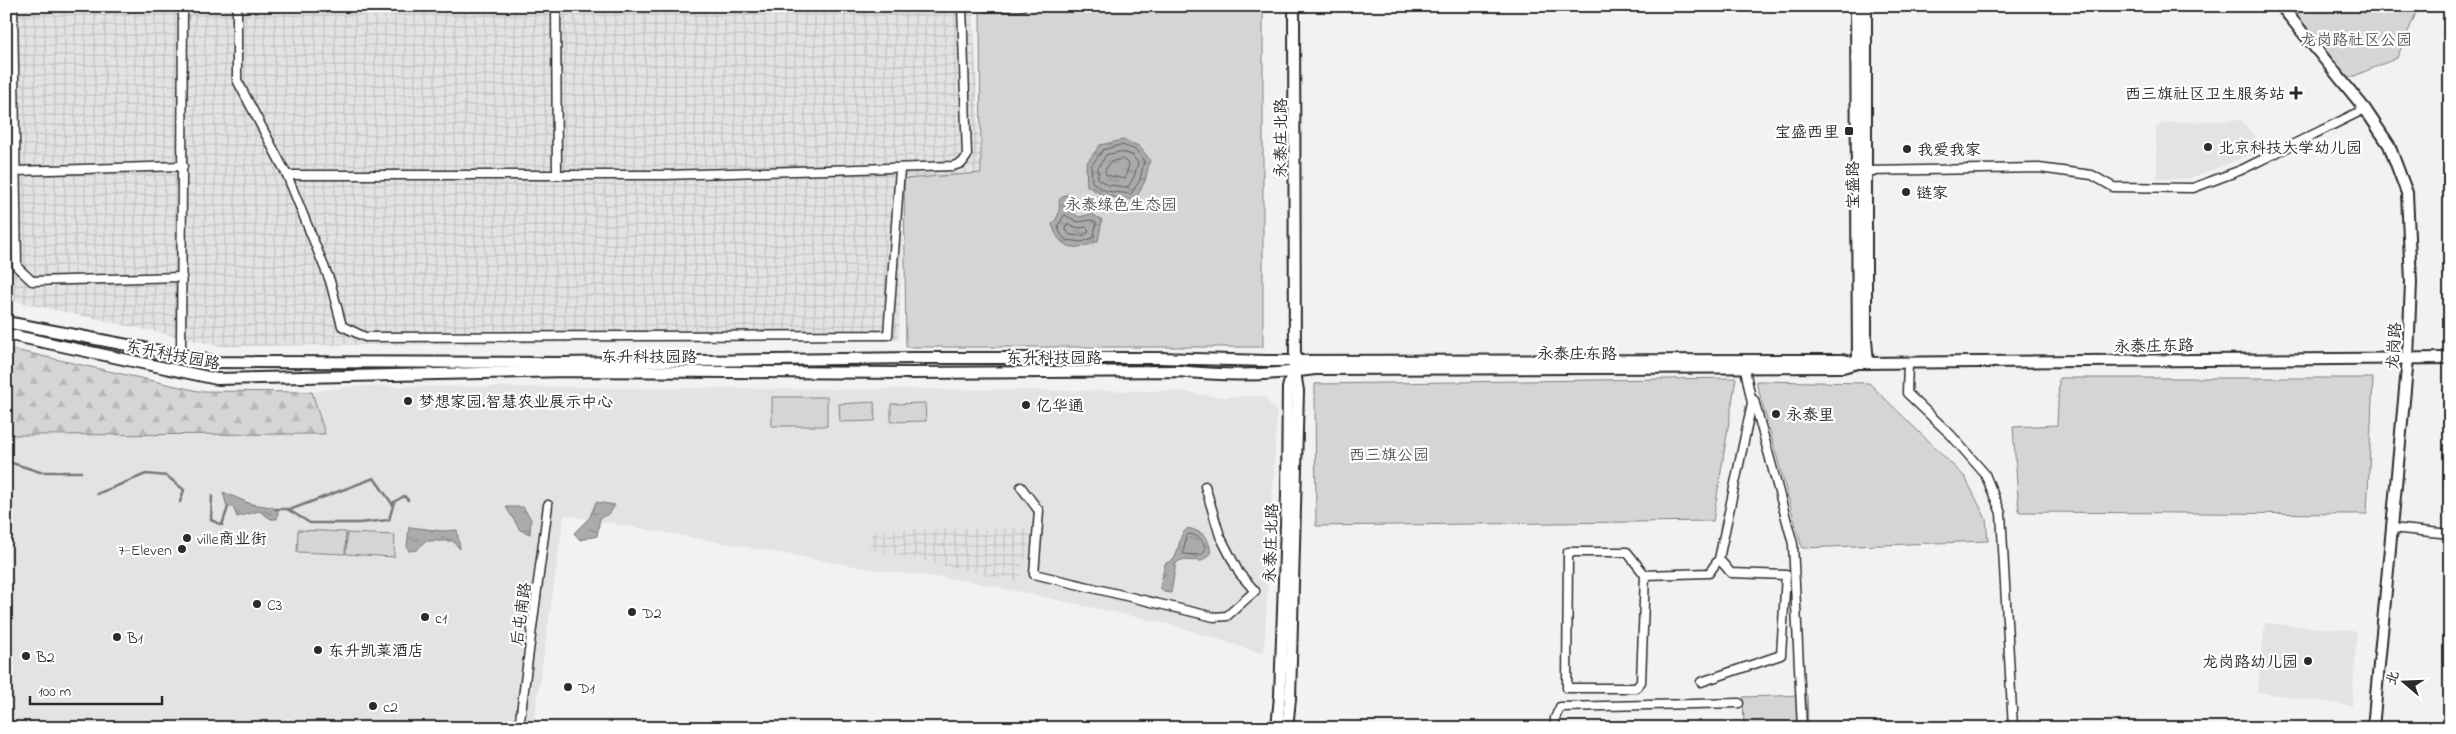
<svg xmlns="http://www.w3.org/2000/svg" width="2456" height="734" font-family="'Indie Flower','LXGW WenKai TC',sans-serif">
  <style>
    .built { fill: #e3e3e3 }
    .industrial { fill: url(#industrial-grid) }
    .green { fill: #d5d5d5; stroke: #808080 }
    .forest { fill: url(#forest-firs); stroke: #808080 }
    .water { fill: url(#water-ripples); stroke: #787878 }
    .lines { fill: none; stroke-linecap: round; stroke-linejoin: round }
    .shore { stroke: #5e5e5e; stroke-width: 1 }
    .stream { stroke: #787878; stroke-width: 2.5 }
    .street-casing { stroke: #2b2b2b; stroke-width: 11 }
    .secondary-casing { stroke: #2b2b2b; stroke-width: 14 }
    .street { stroke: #fff; stroke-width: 8 }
    .secondary { stroke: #fff; stroke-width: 10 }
    .poi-dot { fill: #2b2b2b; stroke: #fff; stroke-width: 2 }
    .labels { text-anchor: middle; stroke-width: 4.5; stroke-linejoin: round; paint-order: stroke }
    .park-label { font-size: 16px; fill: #565656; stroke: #fff }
    .poi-label { font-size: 16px; fill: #2b2b2b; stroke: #fff; text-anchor: start }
    .street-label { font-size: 16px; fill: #2b2b2b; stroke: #fff }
  </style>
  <defs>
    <pattern id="industrial-grid" width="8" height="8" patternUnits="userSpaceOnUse" patternTransform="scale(1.25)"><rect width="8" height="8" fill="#e3e3e3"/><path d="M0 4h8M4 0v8" fill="none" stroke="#c3c3c3"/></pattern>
    <pattern id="forest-firs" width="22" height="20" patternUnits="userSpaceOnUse" patternTransform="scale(1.25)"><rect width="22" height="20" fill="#d5d5d5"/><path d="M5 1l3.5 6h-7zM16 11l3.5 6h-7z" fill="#b7b7b7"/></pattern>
    <pattern id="water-ripples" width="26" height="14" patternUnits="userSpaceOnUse" patternTransform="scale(1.25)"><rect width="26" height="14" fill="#ababab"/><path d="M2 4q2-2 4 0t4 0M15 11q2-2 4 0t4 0" fill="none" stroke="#8b8b8b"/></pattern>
  </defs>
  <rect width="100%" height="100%" fill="#f2f2f2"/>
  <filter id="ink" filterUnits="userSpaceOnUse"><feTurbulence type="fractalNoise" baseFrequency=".02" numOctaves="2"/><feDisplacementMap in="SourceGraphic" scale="10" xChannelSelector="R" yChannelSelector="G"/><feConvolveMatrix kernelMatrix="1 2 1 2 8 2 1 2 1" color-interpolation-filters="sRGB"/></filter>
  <g filter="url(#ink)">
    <!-- built -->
    <g class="built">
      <polygon points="2241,120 2261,142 2258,152 2188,179 2157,179 2156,128 2163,123"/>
      <polygon points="352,386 1177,391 1221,397 1264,396 1277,413 1264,652 1257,652 1173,625 969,581 877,570 564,515 533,728 6,728 6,435 325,433 312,392"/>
      <polygon points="2265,623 2357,631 2352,706 2257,692"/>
    </g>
    <!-- industrial -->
    <g class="industrial">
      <polygon points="10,6 973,6 981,173 904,180 899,340 220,346 14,301"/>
      <polygon points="1033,528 1019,582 868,549 871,530"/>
    </g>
    <!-- green -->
    <g class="green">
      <polygon points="980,6 1263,6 1263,347 906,347 904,179 981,173"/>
      <polygon points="2289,6 2419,6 2397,58 2347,79"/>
      <polygon points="1736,378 1713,521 1316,526 1315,384"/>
      <polygon points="2059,378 2373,378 2367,514 2019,512 2013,427 2057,425"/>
      <polygon points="1756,381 1869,383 1965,477 1986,519 1988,541 1802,548"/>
      <rect x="772" y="397" width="55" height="29"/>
      <polygon points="874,402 875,421 840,422 839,404"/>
      <polygon points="925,403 926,421 891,422 891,404"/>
      <polygon points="298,530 346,532 345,554 297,552"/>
      <polygon points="347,533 395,535 394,557 346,554"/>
      <polygon points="1807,695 1808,728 1744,728 1743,697"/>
    </g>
    <!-- forest -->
    <polygon class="forest" points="6,348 198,391 312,392 325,434 6,435"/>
    <!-- water -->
    <g class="water">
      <polygon points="1123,140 1139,146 1150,160 1145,181 1135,200 1104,196 1087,186 1086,164 1100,145"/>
      <path d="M1064 195H1072L1075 203 1068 210 1079 217 1092 214 1102 220 1098 241C1076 251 1060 251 1052 224 1059 217 1060 210 1059 200Z"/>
      <polygon points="223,492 251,504 272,507 278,511 277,519 271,519 259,511 237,517 233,507 227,507"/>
      <polygon points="596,502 615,505 610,513 600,518 597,536 580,540 574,533 590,517"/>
      <polygon points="506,507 523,507 531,519 530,534 520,530"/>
      <polygon points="409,527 443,531 457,530 460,549 453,541 425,541 417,550 409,551 407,547"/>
      <path d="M1188 528C1205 533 1209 537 1211 554L1202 561 1181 560 1176 563 1171 593 1164 592 1160 587 1165 564 1175 558 1182 534Z"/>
    </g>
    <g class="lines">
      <!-- shore -->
      <g class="shore">
        <polygon points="1122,145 1136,150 1144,161 1140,180 1131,194 1106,191 1092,182 1091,166 1103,150"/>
        <polygon points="1121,152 1132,155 1138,163 1134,177 1128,187 1108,185 1098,179 1098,168 1106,155"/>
        <polygon points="1122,159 1129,164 1125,179 1106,175 1105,170 1111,162"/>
        <polygon points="1065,215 1078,222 1091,220 1096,222 1094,237 1083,242 1066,240 1060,233 1058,226"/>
        <polygon points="1068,224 1078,228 1087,227 1089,232 1082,236 1070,235 1065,229"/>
        <path d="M1189 534C1199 535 1205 541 1205 551L1201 555 1183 554 1186 537Z"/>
      </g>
      <!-- stream -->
      <g class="stream">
        <polyline points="6,461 40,472 81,472"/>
        <polyline points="97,494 146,474 167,476 184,490 180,502"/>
        <polyline points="212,496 211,520 222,525 228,507"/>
        <polyline points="275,509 292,509 374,478 393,505"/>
        <polyline points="287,509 310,523 359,523 389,520 394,502 404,496 408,500"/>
      </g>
      <defs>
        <g id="street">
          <polyline points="13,6 17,267 32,281 182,277"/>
          <polyline points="237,6 237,80 287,175 666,175 953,166 962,163 967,156 962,6"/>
          <polyline points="556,6 557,174"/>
          <polyline points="986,7 1022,6"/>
          <polyline points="16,171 183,166"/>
          <polyline points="1867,171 2039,168 2092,175 2113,187 2193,188 2241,170 2365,109"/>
          <polyline points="287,175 330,281 342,326 365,337 888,335 900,169"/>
          <polyline points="181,354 183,6"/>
          <polyline points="1908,363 1907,393 1951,435 1985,474 2001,513 2013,728"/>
          <polyline points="1754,400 1793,544 1802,728"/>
          <polyline points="1021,487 1039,511 1034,574 1214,617 1227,616 1255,591 1239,573 1220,536 1205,486"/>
          <polyline points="2392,528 2450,534"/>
          <polyline points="1645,575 1627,552 1568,552 1567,688 1636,688 1641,682 1645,575 1709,573 1719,559"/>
          <polyline points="1701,682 1781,655 1786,575 1731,573 1719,559 1752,403 1744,364"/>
          <polyline points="519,728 548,505"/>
          <polyline points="1555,728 1555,718 1560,707 1739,703"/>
        </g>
        <g id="secondary">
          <polyline points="1856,6 1858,363"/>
          <polyline points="1866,6 1866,340 1868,363"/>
          <polyline points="2281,6 2365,109 2389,145 2407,193 2411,282 2408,358 2373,728"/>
          <polyline points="6,322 217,362 561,363 913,358 1158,358 1267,361 1842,360 1856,363"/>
          <path d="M6 334 217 379 567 371 911 373 1178 371C1225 376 1269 376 1315 369L1843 367 1858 363 2450 358"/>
          <polyline points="1277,728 1280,696 1287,496 1288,388 1293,369"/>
          <polyline points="1287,728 1290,699 1298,391 1295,372 1294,6"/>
        </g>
      </defs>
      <!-- street casing -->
      <use href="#street" class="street-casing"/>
      <!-- secondary casing -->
      <use href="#secondary" class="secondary-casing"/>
      <!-- street -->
      <use href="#street" class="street"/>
      <!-- secondary -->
      <use href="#secondary" class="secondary"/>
    </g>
  </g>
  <!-- markers -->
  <g class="poi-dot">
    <path d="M2293.5 85.5h5v5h5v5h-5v5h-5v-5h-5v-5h5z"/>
    <rect x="1844" y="126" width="10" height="10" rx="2.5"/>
    <circle cx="2208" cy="147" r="5"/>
    <circle cx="1907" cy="149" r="5"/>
    <circle cx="1906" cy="192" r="5"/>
    <circle cx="408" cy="401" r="5"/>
    <circle cx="1026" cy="405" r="5"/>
    <circle cx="1776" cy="414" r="5"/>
    <circle cx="187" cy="538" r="5"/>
    <circle cx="182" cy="549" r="5"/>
    <circle cx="257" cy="604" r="5"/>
    <circle cx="632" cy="612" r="5"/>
    <circle cx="425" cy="617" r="5"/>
    <circle cx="117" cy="637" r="5"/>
    <circle cx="318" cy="650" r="5"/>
    <circle cx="26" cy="656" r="5"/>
    <circle cx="2308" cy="661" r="5"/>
    <circle cx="568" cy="687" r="5"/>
    <circle cx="373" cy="706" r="5"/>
  </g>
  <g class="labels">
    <!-- park labels -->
    <g class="park-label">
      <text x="2356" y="45">龙岗路社区公园</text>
      <text x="1121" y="210">永泰绿色生态园</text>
      <text x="1389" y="460">西三旗公园</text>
    </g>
    <!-- poi labels -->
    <g class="poi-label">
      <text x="2285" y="99" text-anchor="end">西三旗社区卫生服务站</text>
      <text x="1839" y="137" text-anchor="end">宝盛西里</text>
      <text x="2218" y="153">北京科技大学幼儿园</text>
      <text x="1917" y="155">我爱我家</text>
      <text x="1916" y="198">链家</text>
      <text x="418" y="407">梦想家园.智慧农业展示中心</text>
      <text x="1036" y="411">亿华通</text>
      <text x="1786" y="420">永泰里</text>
      <text x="197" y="544">ville商业街</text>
      <text x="172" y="555" text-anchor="end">7-Eleven</text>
      <text x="267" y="610">C3</text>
      <text x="642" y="618">D2</text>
      <text x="435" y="623">c1</text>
      <text x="127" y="643">B1</text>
      <text x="328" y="656">东升凯莱酒店</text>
      <text x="36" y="662">B2</text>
      <text x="2298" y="667" text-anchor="end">龙岗路幼儿园</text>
      <text x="578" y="693">D1</text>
      <text x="383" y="712">c2</text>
    </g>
    <!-- street labels -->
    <g class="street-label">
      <text transform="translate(1280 138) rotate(-90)" y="6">永泰庄北路</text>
      <text transform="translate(1852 185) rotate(-90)" y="6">宝盛路</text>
      <text transform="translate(2154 345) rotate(-1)" y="6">永泰庄东路</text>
      <text transform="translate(2393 346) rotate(-86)" y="6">龙岗路</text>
      <text x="1577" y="359">永泰庄东路</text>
      <text transform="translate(173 354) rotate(11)" y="6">东升科技园路</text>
      <text x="649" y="362">东升科技园路</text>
      <text x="1054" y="363">东升科技园路</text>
      <text transform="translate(1270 543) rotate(-88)" y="6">永泰庄北路</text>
      <text transform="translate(520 614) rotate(-82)" y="6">后屯南路</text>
    </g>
  </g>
  <!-- margin -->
  <rect width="2456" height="734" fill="none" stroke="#fff" stroke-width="25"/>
  <rect x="12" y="12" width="2431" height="709" fill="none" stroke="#2b2b2b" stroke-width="2" filter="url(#ink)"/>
  <!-- north arrow -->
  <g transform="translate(2404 682) rotate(289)" stroke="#ffffff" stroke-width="4" paint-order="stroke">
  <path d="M0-4L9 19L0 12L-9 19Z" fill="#2b2b2b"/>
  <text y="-8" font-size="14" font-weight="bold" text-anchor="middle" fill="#2b2b2b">北</text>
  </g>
  <!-- scale -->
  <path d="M30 696v8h132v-8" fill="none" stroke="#2b2b2b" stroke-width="2.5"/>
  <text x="38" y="696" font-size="15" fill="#2b2b2b" stroke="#ffffff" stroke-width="4" paint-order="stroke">100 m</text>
</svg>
